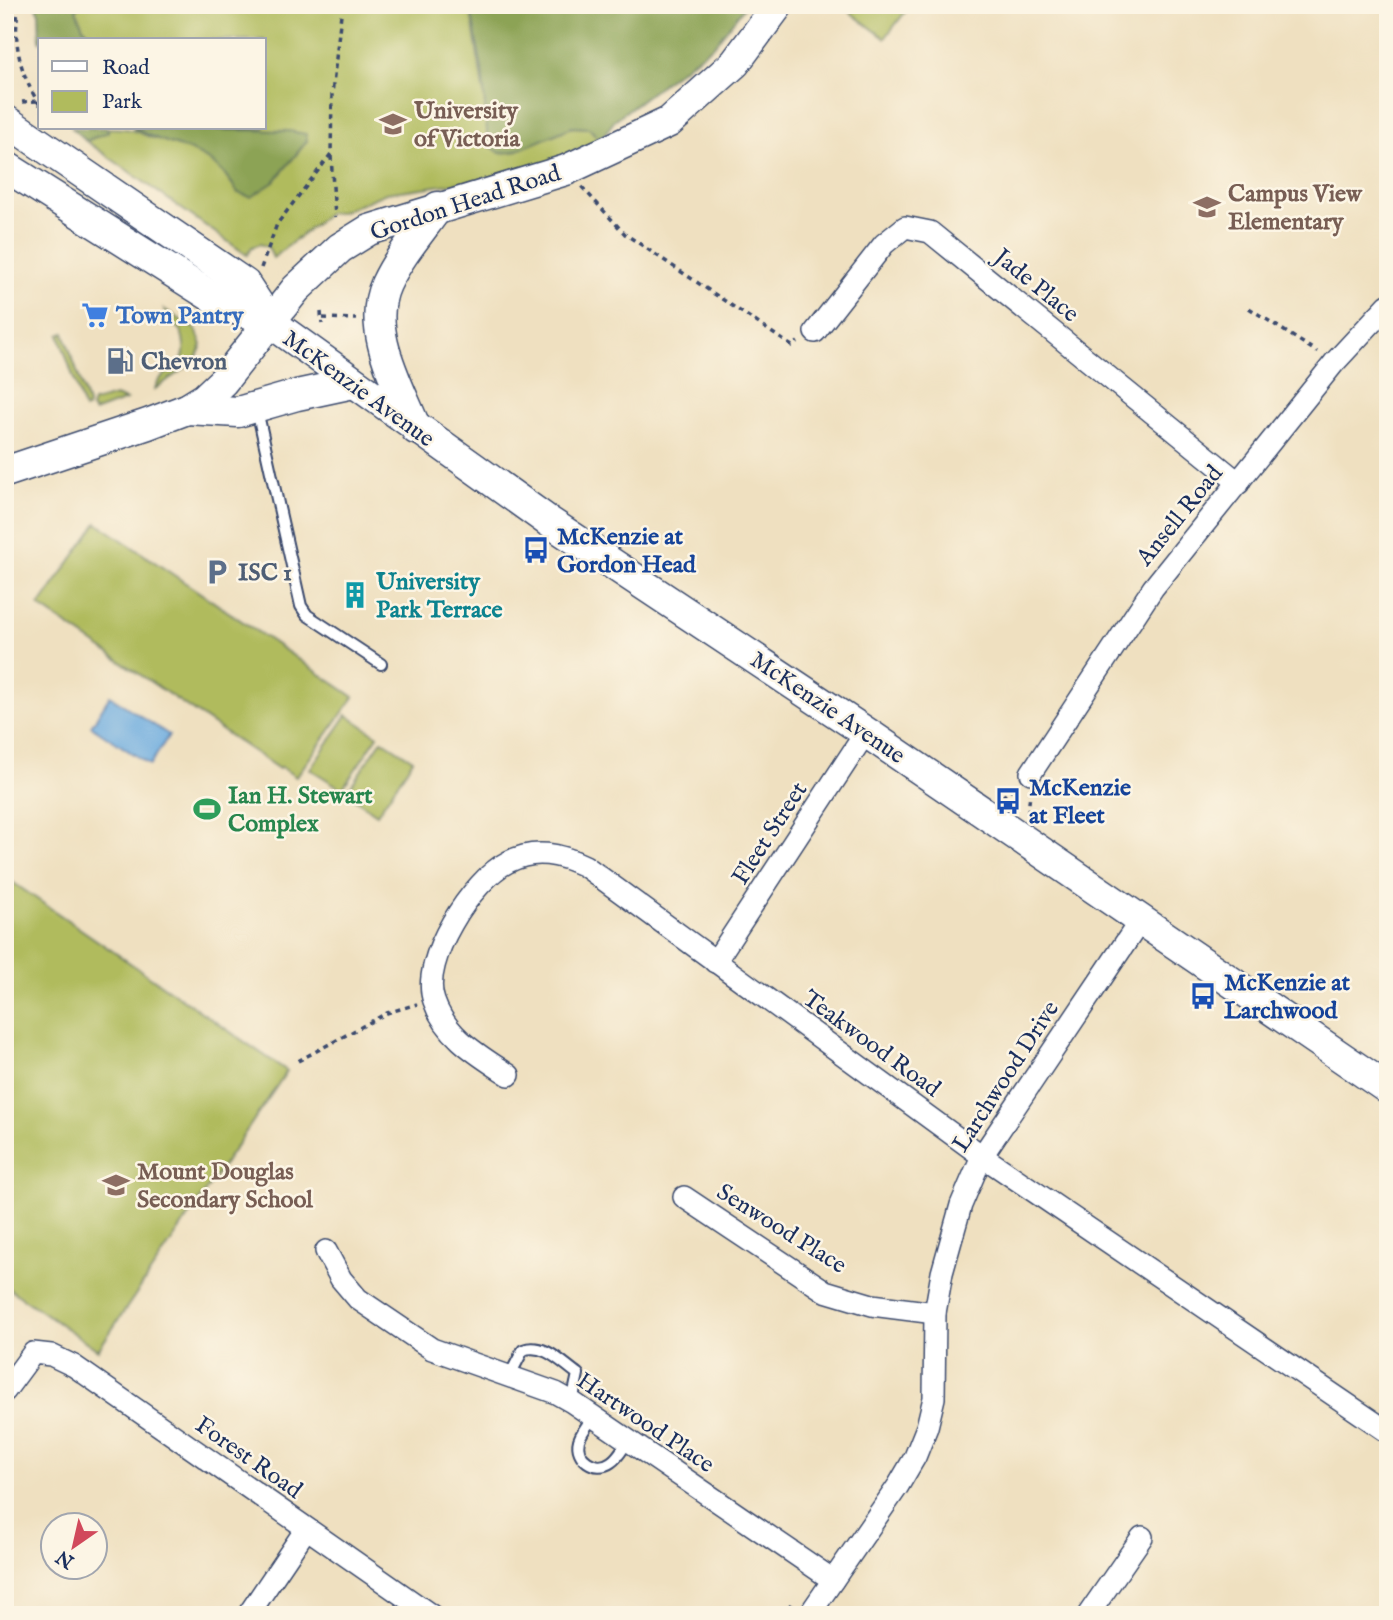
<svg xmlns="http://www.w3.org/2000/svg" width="1393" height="1620" font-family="'IM FELL English',serif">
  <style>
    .green { fill: #b0bb5d; stroke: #66755e; stroke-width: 2 }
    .forest { fill: #8ca354; stroke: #546959; stroke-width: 2 }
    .water { fill: #6dacdf; stroke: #446e9e; stroke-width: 2 }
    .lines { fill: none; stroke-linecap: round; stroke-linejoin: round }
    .lane-casing { stroke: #3b4a6d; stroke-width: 14 }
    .street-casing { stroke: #3b4a6d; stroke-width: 24 }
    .secondary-casing { stroke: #3b4a6d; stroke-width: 33 }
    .path { stroke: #3b4a6d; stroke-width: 3.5; stroke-dasharray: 5 5; stroke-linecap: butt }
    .lane { stroke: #fff; stroke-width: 10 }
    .street { stroke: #fff; stroke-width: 21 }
    .secondary { stroke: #fff; stroke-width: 30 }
    .labels { text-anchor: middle; stroke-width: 5; stroke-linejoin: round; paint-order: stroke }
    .education-label { font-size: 24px; font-weight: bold; fill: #785e54; stroke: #fcf5e5; text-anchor: start }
    .street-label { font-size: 24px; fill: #1b2f5e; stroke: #fcf5e5 }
    .shop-label { font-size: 24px; font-weight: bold; fill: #366cbe; stroke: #fcf5e5; text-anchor: start }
    .service-label { font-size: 24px; font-weight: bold; fill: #4e5e75; stroke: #fcf5e5; text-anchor: start }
    .transit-label { font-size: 24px; font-weight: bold; fill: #164399; stroke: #fcf5e5; text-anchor: start }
    .culture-label { font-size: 24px; font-weight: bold; fill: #0d838f; stroke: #fcf5e5; text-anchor: start }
    .leisure-label { font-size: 24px; font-weight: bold; fill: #27864d; stroke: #fcf5e5; text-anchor: start }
  </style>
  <rect width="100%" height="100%" fill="#fcf5e5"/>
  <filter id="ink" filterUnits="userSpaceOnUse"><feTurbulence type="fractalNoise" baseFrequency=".0143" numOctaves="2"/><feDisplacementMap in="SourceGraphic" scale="14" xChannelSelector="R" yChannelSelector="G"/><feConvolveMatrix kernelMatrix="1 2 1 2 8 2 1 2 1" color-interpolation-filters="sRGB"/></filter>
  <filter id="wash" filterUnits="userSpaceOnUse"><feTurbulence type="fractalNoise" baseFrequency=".00686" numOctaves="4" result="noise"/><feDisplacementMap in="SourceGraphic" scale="28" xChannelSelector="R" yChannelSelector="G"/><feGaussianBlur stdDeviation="1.57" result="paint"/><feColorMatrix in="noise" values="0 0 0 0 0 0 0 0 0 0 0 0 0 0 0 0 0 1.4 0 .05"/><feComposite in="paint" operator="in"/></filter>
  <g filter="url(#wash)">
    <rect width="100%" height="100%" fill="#efe0c0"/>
    <!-- green -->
    <g class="green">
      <path d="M80 5H470L483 89 513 152 572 127 589 128 600 140 545 165 495 178 386 193 339 213H329L273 258 268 247 260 244 252 247 247 255 86 141 107 132 108 128C129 128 132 130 150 137 158 140 168 140 176 143 202 151 225 170 238 193L274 182 307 141C277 124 246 137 213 128H264V40H97L83 27 76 10Z"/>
      <polygon points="840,5 906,5 909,7 885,38"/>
      <path d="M164 309 196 330 202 345 195 361 155 389C161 364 195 377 181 330L169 322Z"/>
      <polygon points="64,333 88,404 87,408 84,409 59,335"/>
      <polygon points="115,396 126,400 94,412 91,408 93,402"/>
      <polygon points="97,523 354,697 296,777 281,767 279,769 39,606"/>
      <polygon points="347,715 378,736 342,789 310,769"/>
      <polygon points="382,740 413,760 377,814 346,793"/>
      <polygon points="5,877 287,1071 98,1350 5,1286"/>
    </g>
    <!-- forest -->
    <g class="forest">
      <polygon points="35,5 80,5 76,10 83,27 96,40 40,40 40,43 39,13"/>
      <polygon points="470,5 746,5 714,45 616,119 600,140 589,128 572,127 513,152 500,153 488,144 482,69"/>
      <polygon points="72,128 108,128 108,132 86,141"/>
      <path d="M133 128 289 131 306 134 307 141 274 182 251 197 238 193C210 144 175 151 133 128Z"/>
    </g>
    <!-- water -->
    <polygon class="water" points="110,696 169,735 150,765 91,726"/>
  </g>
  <g filter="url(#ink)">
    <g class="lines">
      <defs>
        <g id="lane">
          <polyline points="257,410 301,606 307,615 381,664"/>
          <path d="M509 1377 523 1350C544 1342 562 1363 578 1374L572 1402"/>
          <path d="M594 1416C589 1423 582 1431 579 1440 574 1458 596 1473 611 1462 619 1457 623 1447 629 1440"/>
        </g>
        <g id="street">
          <polyline points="815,332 884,244 905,227 930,232 1239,483"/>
          <polyline points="1031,773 1153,588 1334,363 1388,305"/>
          <polyline points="715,962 866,732"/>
          <path d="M509 1075C479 1055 446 1037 434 1001 419 961 473 879 508 862 535 848 560 854 585 866L982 1156 1388 1432"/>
          <polyline points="684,1197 825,1291 872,1305 935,1313"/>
          <polyline points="326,1251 341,1279 358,1299 432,1349 556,1393 572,1402 833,1580"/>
          <polyline points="5,1391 33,1353 51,1355 74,1366 431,1615"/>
          <polyline points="248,1615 306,1529"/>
          <polyline points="809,1615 898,1486 915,1457 927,1427 934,1398 935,1313 942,1273 961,1205 982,1156 1140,921"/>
          <polyline points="1088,1615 1142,1537"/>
        </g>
        <g id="secondary">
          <polyline points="5,120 245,284 270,322"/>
          <polyline points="5,166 225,305 270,322 548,521 873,737 1388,1089"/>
          <polyline points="187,409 238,412 297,395 353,383"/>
          <path d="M416 429C399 386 365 330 386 284 399 256 421 231 438 207"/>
          <polyline points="5,472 148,424 187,409 205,398 223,381 296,289 340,248 369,230 566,170 669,122 735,63 778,5"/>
        </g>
      </defs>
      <!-- lane casing -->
      <use href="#lane" class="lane-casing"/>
      <!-- street casing -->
      <use href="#street" class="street-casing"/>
      <!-- secondary casing -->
      <use href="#secondary" class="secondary-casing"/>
      <!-- path -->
      <g class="path">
        <path d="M19 5C12 41 20 75 40 105"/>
        <polyline points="22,102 38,101"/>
        <polyline points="331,156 335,217"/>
        <polyline points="582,187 625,234 792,346 798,342"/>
        <polyline points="261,268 277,224 331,154 332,94 342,5"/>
        <polyline points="1249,308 1317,352"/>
        <polyline points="321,312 322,324"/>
        <polyline points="323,318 356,319"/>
        <polyline points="1002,797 1018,784"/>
        <polyline points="1028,813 1030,793"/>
        <polyline points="298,1061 387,1013 417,1004"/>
        <polyline points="784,1615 791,1604"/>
      </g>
      <!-- lane -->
      <use href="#lane" class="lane"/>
      <!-- street -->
      <use href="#street" class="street"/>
      <!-- secondary -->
      <use href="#secondary" class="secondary"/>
    </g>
  </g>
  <!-- icons -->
  <defs>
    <symbol id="university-bare" viewBox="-9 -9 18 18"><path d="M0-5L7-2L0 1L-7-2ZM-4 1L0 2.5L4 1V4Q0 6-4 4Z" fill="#8d6e63" stroke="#fcf5e5" stroke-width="2.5" paint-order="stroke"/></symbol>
    <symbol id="school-bare" viewBox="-9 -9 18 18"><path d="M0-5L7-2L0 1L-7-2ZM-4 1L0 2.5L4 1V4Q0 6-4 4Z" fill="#8d6e63" stroke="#fcf5e5" stroke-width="2.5" paint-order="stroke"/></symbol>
    <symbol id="supermarket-bare" viewBox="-9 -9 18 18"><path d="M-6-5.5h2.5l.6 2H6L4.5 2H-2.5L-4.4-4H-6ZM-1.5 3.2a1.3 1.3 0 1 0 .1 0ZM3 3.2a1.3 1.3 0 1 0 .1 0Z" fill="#3f7fe0" stroke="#fcf5e5" stroke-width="2.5" paint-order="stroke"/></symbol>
    <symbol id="fuel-bare" viewBox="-9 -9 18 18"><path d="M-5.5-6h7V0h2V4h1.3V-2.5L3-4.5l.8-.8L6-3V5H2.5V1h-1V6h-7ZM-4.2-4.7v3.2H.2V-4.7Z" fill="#5c6f8a" stroke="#fcf5e5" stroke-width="2.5" paint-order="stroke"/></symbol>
    <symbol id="bus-bare" viewBox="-9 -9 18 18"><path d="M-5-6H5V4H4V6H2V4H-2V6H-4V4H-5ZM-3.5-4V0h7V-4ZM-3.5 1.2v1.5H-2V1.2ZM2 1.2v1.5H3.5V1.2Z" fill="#1a4fb4" stroke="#fcf5e5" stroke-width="2.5" paint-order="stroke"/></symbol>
    <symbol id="parking-bare" viewBox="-9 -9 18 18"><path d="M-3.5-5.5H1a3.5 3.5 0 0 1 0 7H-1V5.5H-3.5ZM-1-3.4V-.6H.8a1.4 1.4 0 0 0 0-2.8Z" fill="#5c6f8a" stroke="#fcf5e5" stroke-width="2.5" paint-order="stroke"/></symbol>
    <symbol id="building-bare" viewBox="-9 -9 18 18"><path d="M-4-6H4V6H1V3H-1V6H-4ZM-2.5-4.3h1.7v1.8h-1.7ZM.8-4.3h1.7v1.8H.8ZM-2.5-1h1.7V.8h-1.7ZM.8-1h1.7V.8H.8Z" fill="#0f9aa8" stroke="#fcf5e5" stroke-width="2.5" paint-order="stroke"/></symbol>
    <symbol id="stadium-bare" viewBox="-9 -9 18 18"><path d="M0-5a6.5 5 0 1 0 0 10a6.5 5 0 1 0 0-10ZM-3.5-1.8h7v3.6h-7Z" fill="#2e9e5b" stroke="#fcf5e5" stroke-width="2.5" paint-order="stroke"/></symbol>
  </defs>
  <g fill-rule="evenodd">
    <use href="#university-bare" x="374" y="105" width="38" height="38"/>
    <use href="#school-bare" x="1188" y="188" width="38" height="38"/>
    <use href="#supermarket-bare" x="76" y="296" width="38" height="38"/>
    <use href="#fuel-bare" x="101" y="342" width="38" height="38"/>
    <use href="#bus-bare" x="517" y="531" width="38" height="38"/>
    <use href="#parking-bare" x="198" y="553" width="38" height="38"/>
    <use href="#building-bare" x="336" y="576" width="38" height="38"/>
    <use href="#bus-bare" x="989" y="782" width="38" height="38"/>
    <use href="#stadium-bare" x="188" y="790" width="38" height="38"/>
    <use href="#bus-bare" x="1184" y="977" width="38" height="38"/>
    <use href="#school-bare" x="97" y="1166" width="38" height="38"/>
  </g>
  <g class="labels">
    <!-- education labels -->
    <g class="education-label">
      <text x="414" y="118">University<tspan x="414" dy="28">of Victoria</tspan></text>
      <text x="1228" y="201">Campus View<tspan x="1228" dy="28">Elementary</tspan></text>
      <text x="137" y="1179">Mount Douglas<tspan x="137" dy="28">Secondary School</tspan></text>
    </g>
    <!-- street labels -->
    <g class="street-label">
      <text transform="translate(465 202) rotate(-18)" y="8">Gordon Head Road</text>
      <text transform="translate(1037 285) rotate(39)" y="8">Jade Place</text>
      <text transform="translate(359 388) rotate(36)" y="8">McKenzie Avenue</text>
      <text transform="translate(1179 515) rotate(-51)" y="8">Ansell Road</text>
      <text transform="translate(828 707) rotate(34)" y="8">McKenzie Avenue</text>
      <text transform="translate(769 833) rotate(-57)" y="8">Fleet Street</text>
      <text transform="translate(872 1043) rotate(36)" y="8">Teakwood Road</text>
      <text transform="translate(1005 1076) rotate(-57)" y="8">Larchwood Drive</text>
      <text transform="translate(782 1228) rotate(32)" y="8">Senwood Place</text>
      <text transform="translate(646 1422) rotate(34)" y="8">Hartwood Place</text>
      <text transform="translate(249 1457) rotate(35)" y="8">Forest Road</text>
    </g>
    <!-- shop labels -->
    <g class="shop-label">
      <text x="116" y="323">Town Pantry</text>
    </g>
    <!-- service labels -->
    <g class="service-label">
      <text x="141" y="369">Chevron</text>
      <text x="238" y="580">ISC 1</text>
    </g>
    <!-- transit labels -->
    <g class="transit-label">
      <text x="557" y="544">McKenzie at<tspan x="557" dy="28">Gordon Head</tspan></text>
      <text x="1029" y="795">McKenzie<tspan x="1029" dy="28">at Fleet</tspan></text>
      <text x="1224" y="990">McKenzie at<tspan x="1224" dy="28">Larchwood</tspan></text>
    </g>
    <!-- culture labels -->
    <g class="culture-label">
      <text x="376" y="589">University<tspan x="376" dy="28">Park Terrace</tspan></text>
    </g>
    <!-- leisure labels -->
    <g class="leisure-label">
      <text x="228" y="803">Ian H. Stewart<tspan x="228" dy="28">Complex</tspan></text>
    </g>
  </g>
  <!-- margin -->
  <rect width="1393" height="1620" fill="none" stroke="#fcf5e5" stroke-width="28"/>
  <!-- legend -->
  <rect x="38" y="38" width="228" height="91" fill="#fcf5e5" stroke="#a2a6af" stroke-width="2"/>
  <rect x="52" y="61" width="35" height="10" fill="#ffffff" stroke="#a2a6af" stroke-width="2"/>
  <text x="102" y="74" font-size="21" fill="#1b2f5e">Road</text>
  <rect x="52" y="91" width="35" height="21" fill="#b0bb5d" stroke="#a2a6af" stroke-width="2"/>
  <text x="102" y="108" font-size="21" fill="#1b2f5e">Park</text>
  <!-- north arrow -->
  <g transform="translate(74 1546) rotate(214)"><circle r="33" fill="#fcf5e5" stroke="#a2a6af" stroke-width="2"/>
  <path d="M0-5L12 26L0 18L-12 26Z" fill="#d1495b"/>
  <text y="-10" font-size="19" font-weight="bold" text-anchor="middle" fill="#1b2f5e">N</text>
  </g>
</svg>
